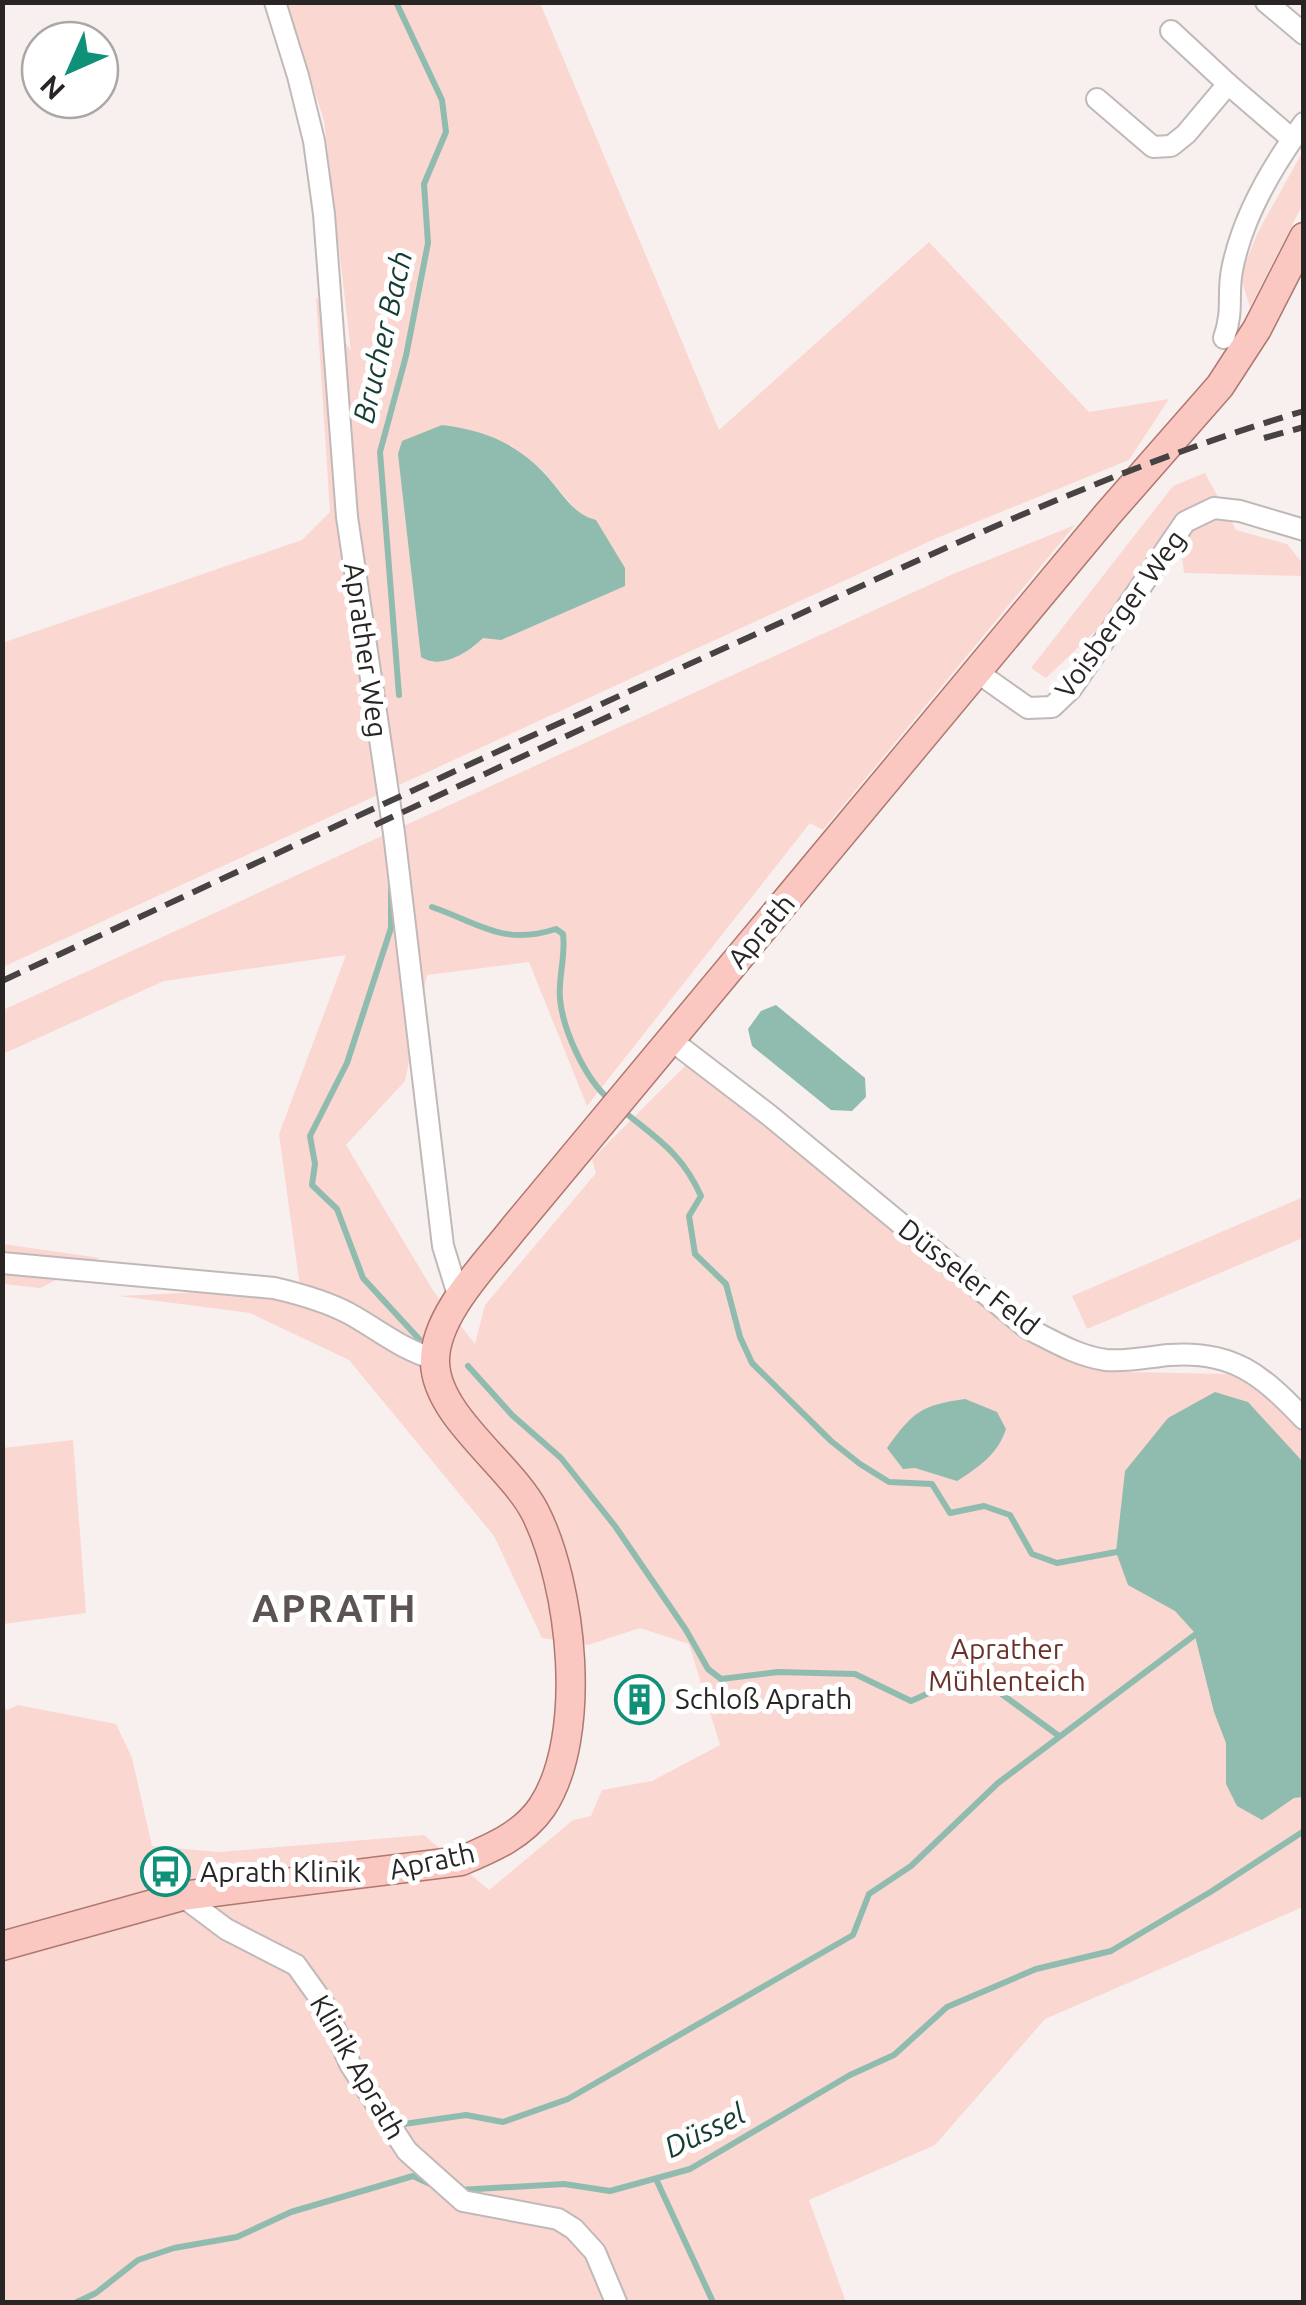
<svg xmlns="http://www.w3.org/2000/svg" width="1306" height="2305" font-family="Ubuntu,sans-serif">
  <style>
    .green { fill: #fbd7d1; fill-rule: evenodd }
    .water { fill: #8fbcaf }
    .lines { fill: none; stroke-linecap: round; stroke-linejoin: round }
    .stream { stroke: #8fbcaf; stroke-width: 6 }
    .minor-casing { stroke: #c1b9b8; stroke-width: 24 }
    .major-casing { stroke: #ae786f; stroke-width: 31 }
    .minor { stroke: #fff; stroke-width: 20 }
    .major { stroke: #fac8c1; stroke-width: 28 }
    .rail { stroke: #474342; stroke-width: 6; stroke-dasharray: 20 10; stroke-linecap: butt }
    .labels { text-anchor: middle; stroke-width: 10; stroke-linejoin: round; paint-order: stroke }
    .street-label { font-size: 28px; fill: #282524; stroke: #fff }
    .park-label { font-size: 28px; fill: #6a322b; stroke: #fff }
    .poi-label { font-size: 28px; fill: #282524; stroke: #fff; text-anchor: start }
    .water-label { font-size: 30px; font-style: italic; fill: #133c32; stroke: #fff }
    .district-label { font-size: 38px; font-weight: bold; letter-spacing: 2.5px; fill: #5b5453; stroke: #fff }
  </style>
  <rect width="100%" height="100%" fill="#f8f0ef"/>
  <!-- green -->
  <g class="green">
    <path d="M285 3H540L719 430 929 242 1089 412 1169 399 1129 460 937 538 3 967 2 643 302 540 330 512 316 297 351 351 324 120ZM511 445 544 472 581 516 472 649Z"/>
    <polygon points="1303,151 1303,204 1250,307 1240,276 1258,232"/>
    <polygon points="1205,473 1236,530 1287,544 1303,564 1303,576 1184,573 1181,550 1046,678 1031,668 1173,486"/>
    <polygon points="1075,525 823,830 810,823 587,1106 529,962 427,975 405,1081 346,1145 434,1292 475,1344 485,1305 596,1173 592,1159 687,1064 1076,1360 1128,1372 1230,1374 1268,1386 1303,1424 1303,1907 1045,2019 935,2145 809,2200 846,2302 3,2302 2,1704 7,1710 18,1705 116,1724 132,1758 152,1846 219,1852 424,1835 489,1890 573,1820 591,1816 602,1790 652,1781 720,1745 689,1644 640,1628 588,1645 542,1638 494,1536 349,1360 250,1313 119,1296 300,1287 279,1134 346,955 164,981 3,1054 3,1010 953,574"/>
    <polygon points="1303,1197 1303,1238 1087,1329 1072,1296"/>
    <polygon points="3,1244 100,1258 40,1288 3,1284"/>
    <polygon points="73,1440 86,1613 3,1624 3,1448"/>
  </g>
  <!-- water -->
  <g class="water">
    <path d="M442 425C484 430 516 443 545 474 562 492 572 514 596 520L625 568V586L501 640 483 638C468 653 440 670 421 657L398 454 402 441Z"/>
    <polygon points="776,1005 865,1078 866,1097 852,1111 831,1110 752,1046 748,1029 761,1011"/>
    <polygon points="1215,1392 1248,1402 1303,1462 1303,1797 1294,1798 1262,1820 1237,1806 1226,1784 1226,1743 1214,1712 1194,1632 1175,1611 1128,1585 1116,1552 1125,1471 1168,1418"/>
    <path d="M965 1399 997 1412 1006 1429C998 1454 979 1467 957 1481L915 1468 903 1469 887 1448C913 1412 921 1405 965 1399Z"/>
  </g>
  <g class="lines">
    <!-- stream -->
    <g class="stream">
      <polyline points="396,2 442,100 446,132 424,184 428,243 406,356 380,452 399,695"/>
      <polyline points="391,885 391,928 347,1063 310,1136 315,1164 312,1185 337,1209 363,1278 419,1339"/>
      <path d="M432 907C481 924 503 946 556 929L563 934C566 956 558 977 560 999 563 1030 585 1079 609 1099"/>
      <path d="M622 1110C657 1139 682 1153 701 1196L689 1216 695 1254 726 1284 740 1337 752 1363 831 1441 860 1464 889 1482 932 1484 950 1513 984 1506 1010 1515 1032 1554 1057 1563 1122 1551"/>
      <polyline points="468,1366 512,1415 561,1458 615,1526 686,1630 708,1669 721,1679 778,1672 855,1674 911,1701 929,1693 960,1672 988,1684 1059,1736"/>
      <polyline points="404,2124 466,2115 503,2122 568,2099 853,1935 869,1894 911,1866 998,1783 1200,1631"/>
      <polyline points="656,2179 713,2302"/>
      <polyline points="458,2190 564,2184 610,2191 690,2169 850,2075 894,2055 947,2007 1036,1969 1111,1951 1212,1891 1304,1831"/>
      <polyline points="77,2302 96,2293 138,2260 174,2248 237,2237 291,2212 413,2176 432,2185"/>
    </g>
    <defs>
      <g id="minor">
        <polyline points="275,2 298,76 314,141 324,214 347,517 394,833 443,1246 459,1298"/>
        <polyline points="1266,2 1304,34"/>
        <polyline points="1171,31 1228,84"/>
        <polyline points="1097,99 1153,147 1171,146 1186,134 1228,84 1292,139"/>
        <path d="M1224 338C1234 309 1227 296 1232 270 1242 218 1273 165 1304 123"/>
        <polyline points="977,672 1028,708 1052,707 1071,689 1185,522 1214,508 1240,511 1304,530"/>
        <path d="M671 1040 769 1115 1027 1328C1053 1341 1077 1356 1106 1360 1126 1362 1149 1357 1169 1355 1233 1350 1262 1375 1304 1419"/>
        <path d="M2 1263 274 1288C300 1294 326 1301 350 1314 379 1330 402 1350 435 1359"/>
        <polyline points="182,1896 226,1929 296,1965 324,2004 350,2064 407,2151 463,2201 558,2219 574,2229 595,2252 616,2302"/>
      </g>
      <path id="major" d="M2 1946 182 1896 461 1861C492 1848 523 1835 542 1807 589 1736 572 1585 535 1512 510 1464 437 1417 435 1363 433 1316 487 1263 514 1228L1107 515 1220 386 1257 329 1304 237"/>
    </defs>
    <!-- minor casing -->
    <use href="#minor" class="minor-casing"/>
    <!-- major casing -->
    <use href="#major" class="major-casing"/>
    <!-- minor -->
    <use href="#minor" class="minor"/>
    <!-- major -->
    <use href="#major" class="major"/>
    <!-- rail -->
    <g class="rail">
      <polyline points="1264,438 1304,427"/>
      <polyline points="375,825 629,707"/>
      <path d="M2 981C254 864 505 747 758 633 937 552 1114 467 1304 411"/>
    </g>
  </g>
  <!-- icons -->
  <defs>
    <symbol id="building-ring" viewBox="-11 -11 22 22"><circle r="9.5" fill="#fff" stroke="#0f9179" stroke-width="1.5"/><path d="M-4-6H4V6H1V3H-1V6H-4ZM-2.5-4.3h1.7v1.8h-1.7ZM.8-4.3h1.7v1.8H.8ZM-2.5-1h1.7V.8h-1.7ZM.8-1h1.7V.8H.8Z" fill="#0f9179"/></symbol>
    <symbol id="bus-ring" viewBox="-11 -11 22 22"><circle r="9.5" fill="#fff" stroke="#0f9179" stroke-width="1.5"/><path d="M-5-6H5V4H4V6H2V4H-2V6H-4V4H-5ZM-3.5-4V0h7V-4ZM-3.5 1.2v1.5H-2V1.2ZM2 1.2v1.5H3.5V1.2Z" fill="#0f9179"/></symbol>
  </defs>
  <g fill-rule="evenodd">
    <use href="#building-ring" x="612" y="1672" width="55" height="55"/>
    <use href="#bus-ring" x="138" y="1844" width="55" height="55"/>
  </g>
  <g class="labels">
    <!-- street labels -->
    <g class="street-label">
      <text transform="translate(1120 614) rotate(-54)" y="10">Voisberger Weg</text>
      <text transform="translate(366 650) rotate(82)" y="10">Aprather Weg</text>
      <text transform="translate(761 931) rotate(-50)" y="10">Aprath</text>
      <text transform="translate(969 1277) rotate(38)" y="10">Düsseler Feld</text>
      <text transform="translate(432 1861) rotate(-12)" y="10">Aprath</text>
      <text transform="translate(358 2067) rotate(60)" y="10">Klinik Aprath</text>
    </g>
    <!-- park labels -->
    <g class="park-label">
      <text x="1007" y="1659">Aprather<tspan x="1007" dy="32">Mühlenteich</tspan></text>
    </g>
    <!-- poi labels -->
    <g class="poi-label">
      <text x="675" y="1709">Schloß Aprath</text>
      <text x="200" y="1882">Aprath Klinik</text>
    </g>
    <!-- water labels -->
    <g class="water-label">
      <text transform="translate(383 337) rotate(-77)" y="10">Brucher Bach</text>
      <text transform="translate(705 2131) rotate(-26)" y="10">Düssel</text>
    </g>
    <!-- district labels -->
    <g class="district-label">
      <text x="335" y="1622">APRATH</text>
    </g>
  </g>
  <!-- border -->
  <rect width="1306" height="2305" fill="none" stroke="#282524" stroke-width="10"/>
  <!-- north arrow -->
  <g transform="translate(70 70) rotate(225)"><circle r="48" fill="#ffffff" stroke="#a9a8a7" stroke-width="2.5"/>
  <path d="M0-8L18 38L0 25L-18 38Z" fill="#0f9179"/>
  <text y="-15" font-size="28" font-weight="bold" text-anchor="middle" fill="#282524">N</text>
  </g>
</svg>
